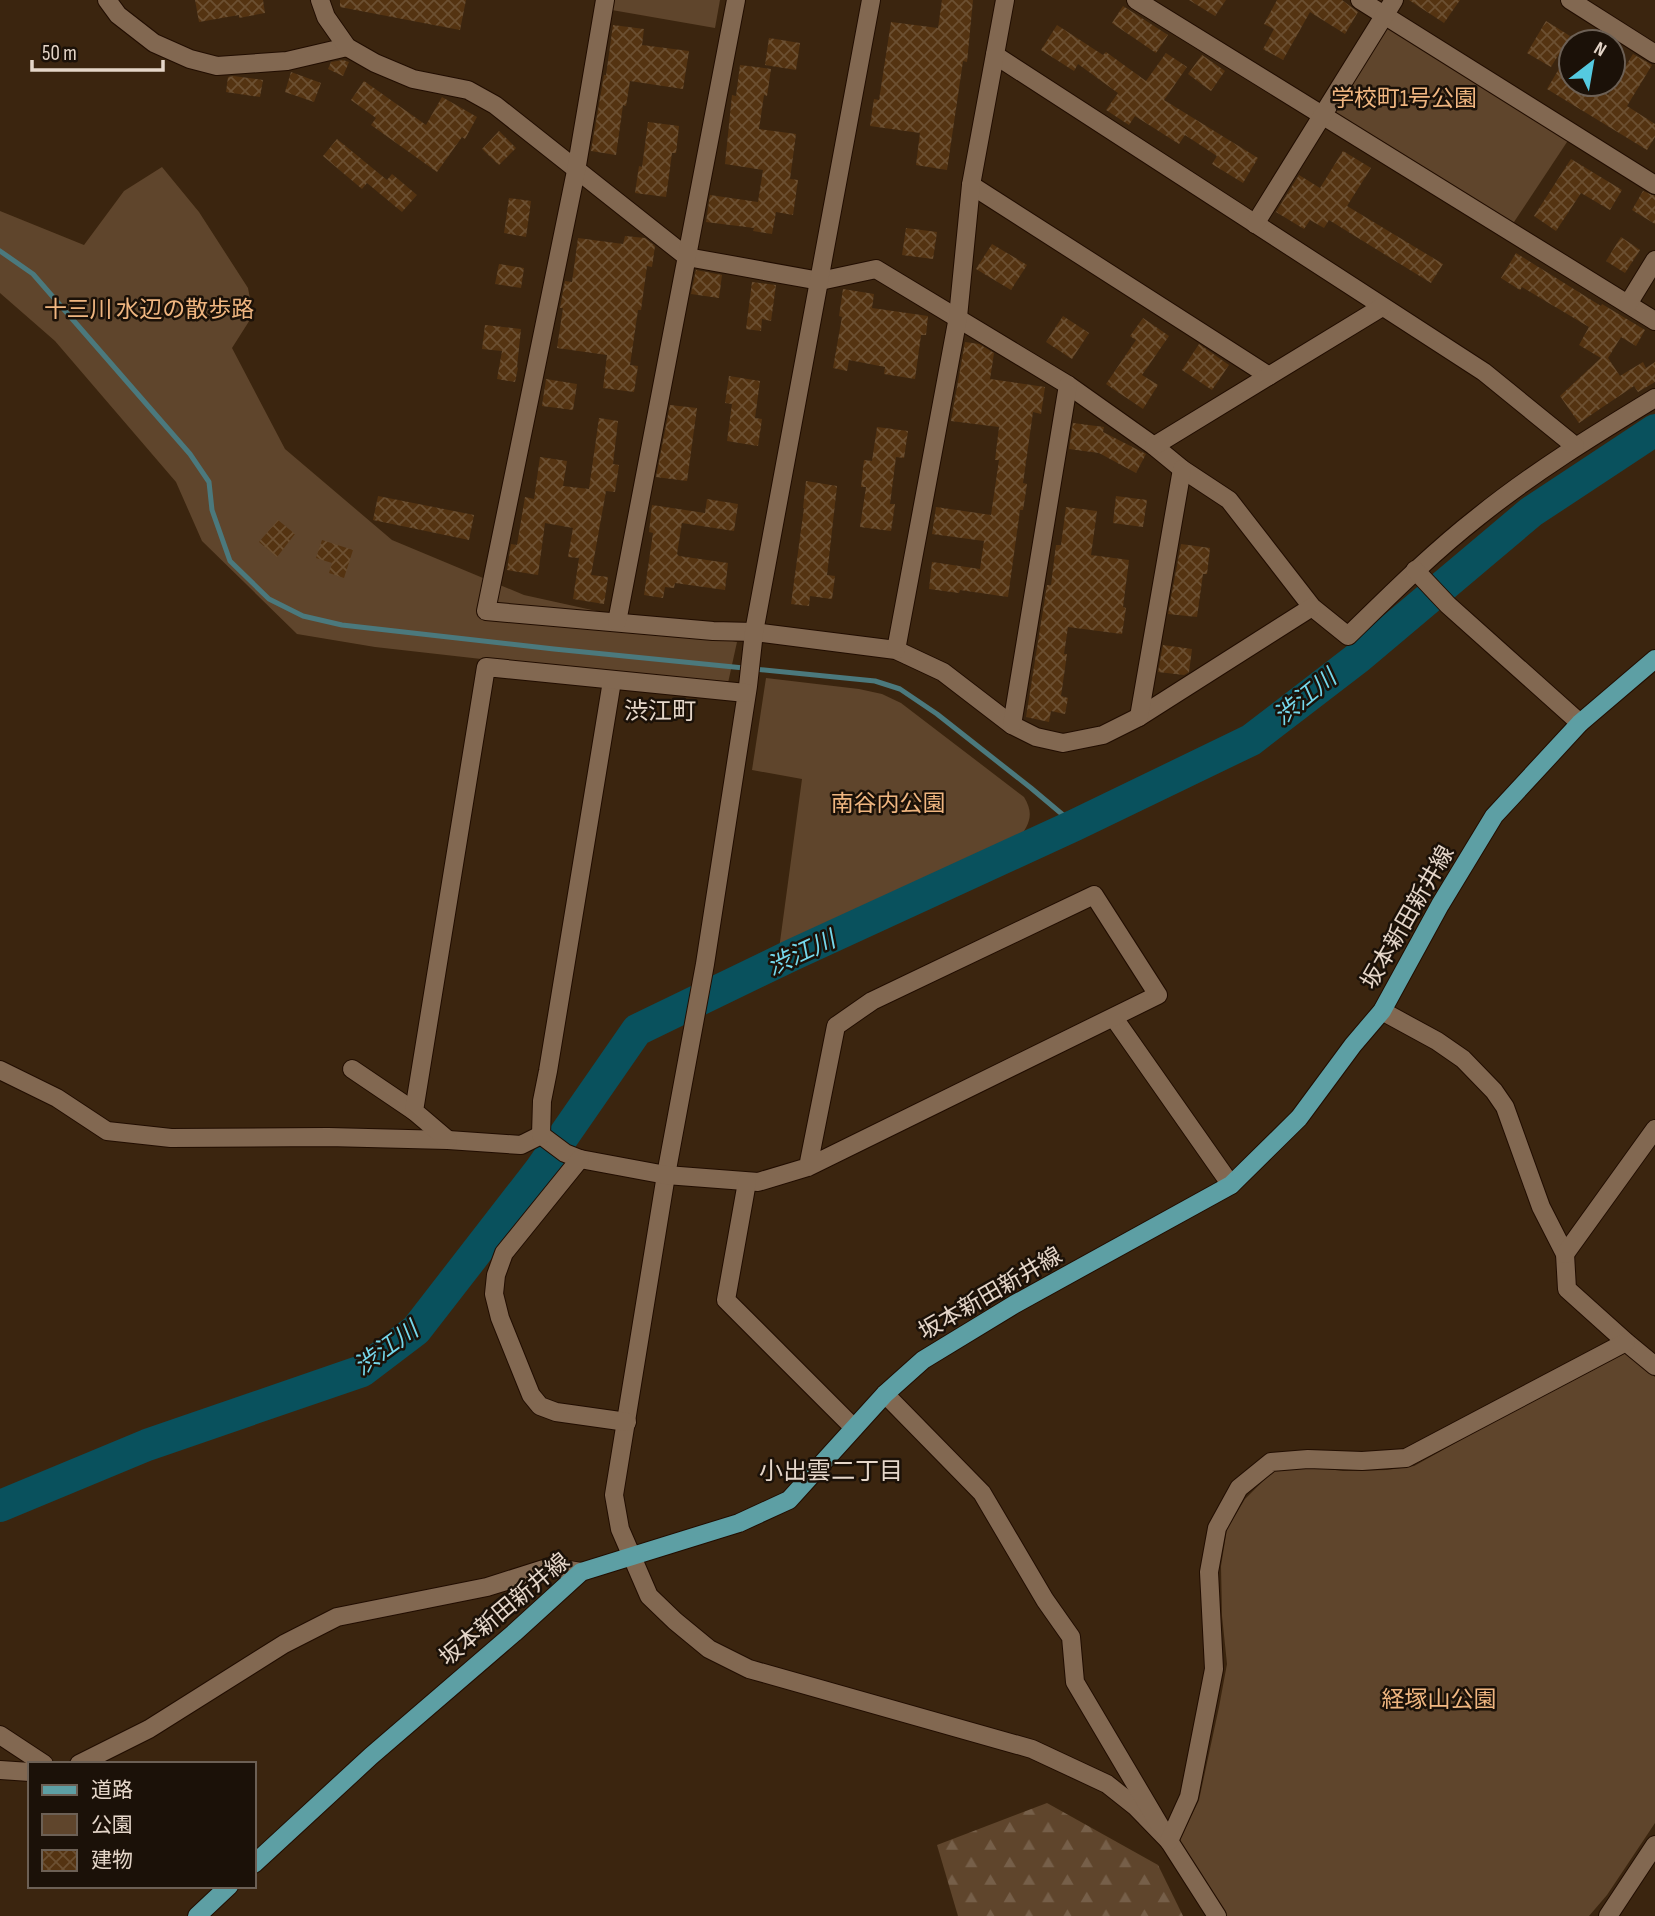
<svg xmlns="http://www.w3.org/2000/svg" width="1655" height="1916" font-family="'Sofia Sans Condensed','Noto Sans JP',sans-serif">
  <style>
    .forest { fill: url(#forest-firs) }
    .park { fill: #5f452c }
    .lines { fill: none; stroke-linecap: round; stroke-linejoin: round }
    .stream { stroke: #4b797d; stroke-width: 5 }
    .river { stroke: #09515d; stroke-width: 32 }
    .building { fill: url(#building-cross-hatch) }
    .minor-casing { stroke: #210d00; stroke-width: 20 }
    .major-casing { stroke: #210d00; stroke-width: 20 }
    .minor { stroke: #826851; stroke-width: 18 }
    .major { stroke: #5d9fa4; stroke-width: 18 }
    .labels { text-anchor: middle; stroke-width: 5; stroke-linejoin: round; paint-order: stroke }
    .park-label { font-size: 23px; fill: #f0b680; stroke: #1b1108 }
    .street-label { font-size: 23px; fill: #e5d6c9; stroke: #1b1108 }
    .water-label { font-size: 24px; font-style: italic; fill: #75d7eb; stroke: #1b1108 }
    .neighbourhood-label { font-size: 24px; fill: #e5d6c9; stroke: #1b1108 }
  </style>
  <defs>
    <pattern id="forest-firs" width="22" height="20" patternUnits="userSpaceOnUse" patternTransform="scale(1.75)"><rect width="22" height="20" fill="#5f452c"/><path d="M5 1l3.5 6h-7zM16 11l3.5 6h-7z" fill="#765f49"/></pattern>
    <pattern id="building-cross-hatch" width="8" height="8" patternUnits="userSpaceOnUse" patternTransform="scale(1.75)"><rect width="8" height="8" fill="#543311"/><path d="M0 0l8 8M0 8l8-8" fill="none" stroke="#6c5032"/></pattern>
  </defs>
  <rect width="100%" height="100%" fill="#3b250f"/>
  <!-- forest -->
  <polygon class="forest" points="1047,1803 1158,1865 1183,1916 958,1916 937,1845"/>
  <!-- park -->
  <g class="park">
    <polygon points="608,0 720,0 715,28 606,9"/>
    <polygon points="1386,26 1569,139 1512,225 1331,114"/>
    <polygon points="162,167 199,212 248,288 253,315 232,348 285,449 392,540 524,595 737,642 728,683 544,666 375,647 297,634 202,541 176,482 55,341 0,293 0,211 84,245 124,191"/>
    <path d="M766 678 859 689 882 694 901 703 1024 797C1035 815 1029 825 1017 841L779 949 802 779 752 770Z"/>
    <polygon points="1626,1353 1655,1377 1655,1823 1607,1895 1589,1916 1226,1916 1178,1844 1199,1800 1219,1707 1227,1664 1222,1616 1221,1566 1227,1529 1245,1499 1274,1470 1305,1466 1343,1471 1387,1470 1414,1466 1497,1420"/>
  </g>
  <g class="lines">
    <!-- stream -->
    <polyline class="stream" points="0,251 33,274 190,454 209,482 212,510 230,561 269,599 303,616 342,625 554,649 875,681 900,689 937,714 1031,788 1075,825"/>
    <!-- river -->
    <polyline class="river" points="0,1506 147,1445 362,1371 416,1330 540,1170 637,1030 792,955 1075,825 1251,740 1359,657 1531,512 1655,430"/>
  </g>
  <!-- building -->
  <g class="building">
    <polygon points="195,0 263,0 265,13 239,18 239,15 199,22"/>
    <polygon points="340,0 466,0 460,30 340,7"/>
    <polygon points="942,0 973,0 967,62 963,61 947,170 916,165 920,133 870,126 874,99 879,100 891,22 938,28"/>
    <polygon points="1189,0 1226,0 1215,16"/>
    <polygon points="1277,0 1342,0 1358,12 1345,34 1310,12 1283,60 1263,49 1274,29 1264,24"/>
    <polygon points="1409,0 1460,0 1444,23"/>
    <polygon points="1123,6 1168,35 1156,53 1112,23"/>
    <polygon points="1546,21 1570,36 1551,67 1527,53"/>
    <polygon points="613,25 644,29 642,45 689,51 683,89 630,81 626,106 623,105 616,155 591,151 604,75 606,75"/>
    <polygon points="1057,25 1103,55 1106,52 1146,81 1166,53 1187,67 1164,100 1258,158 1243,183 1212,164 1217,156 1185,135 1179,144 1135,116 1129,125 1106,110 1118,93 1078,64 1074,71 1041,50"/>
    <polygon points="769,38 800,43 796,70 765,65"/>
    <polygon points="1633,54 1652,65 1627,106 1655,124 1655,137 1647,150 1547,89 1560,67 1571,73 1571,84 1590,84 1608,95"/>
    <polygon points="1202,55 1225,71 1211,91 1188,74"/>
    <polygon points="343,60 349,62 343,76 328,69 331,62"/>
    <polygon points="740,65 771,69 767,96 764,95 759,129 796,134 790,179 798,180 793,215 776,212 772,234 753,231 754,228 706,222 710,195 758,202 763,170 725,164 732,95 736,96"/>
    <polygon points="291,72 321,83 314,102 285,92"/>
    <polygon points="234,76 263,80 260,97 226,92 228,77"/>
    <polygon points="364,81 426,125 442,97 477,117 465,139 462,137 437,172 371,125 376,118 351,100"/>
    <polygon points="648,122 679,126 676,153 672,153 666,197 635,193 639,166 642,167"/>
    <polygon points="499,131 516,148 499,165 482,149"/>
    <polygon points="337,139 387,180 392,174 417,195 402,212 367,183 362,189 323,156"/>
    <polygon points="1343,151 1371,168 1347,206 1443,264 1431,283 1329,220 1324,228 1310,220 1304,229 1276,212 1299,175 1320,188"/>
    <polygon points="1571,159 1622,190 1610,210 1581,193 1556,231 1534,216"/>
    <polygon points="1643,191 1655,196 1655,224 1632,210"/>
    <polygon points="509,198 531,201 526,237 504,233"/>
    <polygon points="906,228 937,232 933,259 902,255"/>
    <polygon points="625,236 645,238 655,246 652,267 647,266 641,310 638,310 630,365 638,366 634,392 603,388 607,355 557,348 563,308 560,308 565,281 572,282 578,238 623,244"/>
    <polygon points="1621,237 1640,250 1625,273 1606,261"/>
    <polygon points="992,244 1027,265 1011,290 976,269"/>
    <polygon points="1516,253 1601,306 1602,304 1645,330 1636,346 1621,337 1608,358 1620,376 1643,362 1646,368 1655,362 1655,382 1638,392 1634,386 1579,423 1560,396 1601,358 1579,345 1589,327 1522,287 1520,290 1501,278"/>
    <polygon points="499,264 524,268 521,288 495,284"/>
    <polygon points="696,270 722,275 719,298 691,294"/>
    <polygon points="752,282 776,285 771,321 762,319 761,331 746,329"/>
    <polygon points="843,289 874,294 872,308 928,316 926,335 921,335 915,379 884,374 885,367 849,360 847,371 833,368 842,317 839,316"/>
    <polygon points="1063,316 1089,333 1072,359 1046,342"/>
    <polygon points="1143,318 1169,336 1142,375 1158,385 1143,409 1106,384 1136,340 1130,336"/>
    <polygon points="485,325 521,329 517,367 518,368 515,382 497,379 502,351 482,349"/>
    <polygon points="965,342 979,344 994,353 990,379 1045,387 1041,414 1033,412 1023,483 1027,484 1023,510 1020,510 1008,597 960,590 959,593 929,589 932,562 980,569 984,541 932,534 936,507 991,515 999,460 995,460 999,427 951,421"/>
    <polygon points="1199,344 1229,365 1212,390 1182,370"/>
    <polygon points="729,376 760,381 755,418 762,419 758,446 727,441 732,404 725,403"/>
    <polygon points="546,379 577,384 573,410 542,406"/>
    <polygon points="670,405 697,408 687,481 656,477"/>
    <polygon points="599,418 618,421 613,464 619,465 615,492 606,491 591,575 608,577 604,604 573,599 579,558 568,557 573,528 545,523 538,575 507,570 511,544 517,545 525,497 534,499 540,457 567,461 563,486 589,489"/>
    <polygon points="1073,423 1104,427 1103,432 1146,454 1136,473 1099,453 1069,449"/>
    <polygon points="877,427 908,431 904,458 896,457 890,504 895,504 891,531 860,527 866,487 861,487 864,460 872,461"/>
    <polygon points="806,481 837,486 827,575 835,576 832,599 810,596 809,606 791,604 804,508 803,508"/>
    <polygon points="378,496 474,515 469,540 373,520"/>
    <polygon points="1116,496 1147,500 1143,527 1113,523"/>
    <polygon points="707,499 738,504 734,531 682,523 677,554 679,556 728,563 725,590 675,583 674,588 665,587 663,598 644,595 653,533 649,532 652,505 705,513"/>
    <polygon points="1066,507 1097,511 1091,555 1129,560 1123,607 1126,608 1122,634 1068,627 1064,654 1067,654 1061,696 1068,698 1065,714 1051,711 1049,722 1026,717 1047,585 1051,585 1056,545 1061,545"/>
    <polygon points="278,520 295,534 277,557 259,542"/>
    <polygon points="322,540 353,550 344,578 329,573 332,563 316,558"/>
    <polygon points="1181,544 1210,548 1207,574 1203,574 1197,617 1168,614"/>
    <polygon points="1163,645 1192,649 1189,672 1184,675 1158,672"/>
  </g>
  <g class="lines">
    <defs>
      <g id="minor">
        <polyline points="107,0 118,15 154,43 190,59 217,66 287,61 347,47"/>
        <path d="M320 0 326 17 347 47 375 63 413 79 468 90 495 105 687 257 820 281 876 269 1068 385 1154 446 1182 469 1229 500 1312 607 1348 636C1390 595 1432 553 1478 517 1534 472 1594 435 1655 398"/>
        <polyline points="605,0 576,171 486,611 713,631 754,632 896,650 943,672 1012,725 1036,737 1063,743 1103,735 1139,717 1312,607"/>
        <polyline points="871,0 754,632 748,686 705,964 666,1175 614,1495 620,1529 649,1596 675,1621 709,1649 749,1669 1032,1749 1107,1784 1136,1807 1169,1841"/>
        <polyline points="1136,0 1655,321"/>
        <polyline points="1360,0 1655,185"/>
        <polyline points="1570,0 1655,54"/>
        <polyline points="995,55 1484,372 1575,446"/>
        <polyline points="971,185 1269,376"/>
        <polyline points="1255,224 1394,0"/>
        <polyline points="1628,304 1655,260"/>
        <polyline points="1154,446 1382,307"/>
        <polyline points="1415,570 1448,605 1580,723"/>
        <polyline points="617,622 736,0"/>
        <polyline points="896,650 958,317 971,185 1005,0"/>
        <polyline points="1139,717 1182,469"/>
        <polyline points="1012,725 1068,385"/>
        <polyline points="1382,1011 1437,1041 1463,1059 1494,1091 1505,1107 1541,1207 1565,1254 1567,1289 1626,1342 1655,1366"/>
        <polyline points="1114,1018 1231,1185"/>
        <polyline points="352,1069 414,1111"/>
        <polyline points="0,1070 57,1098 107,1131 171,1138 328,1137 448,1140 521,1145 541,1135"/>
        <polyline points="541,1135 565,1153 580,1159 666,1175 758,1182 808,1167 1158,995 1094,895 872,1001 836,1026 808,1167"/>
        <polyline points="541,1135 542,1101 548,1071 612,681"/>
        <polyline points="448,1140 414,1111 486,667 746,693"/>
        <polyline points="580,1159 504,1253 496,1275 494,1294 500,1318 531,1395 540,1406 556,1412 627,1422"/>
        <polyline points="747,1182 726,1300 854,1428"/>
        <polyline points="1565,1254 1655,1129"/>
        <polyline points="885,1394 982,1493 1045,1600 1071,1637 1075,1682 1169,1841 1217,1916"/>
        <polyline points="0,1735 44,1764"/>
        <polyline points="79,1764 149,1729 284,1644 337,1617 487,1587 550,1567 581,1572"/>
        <polyline points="0,1770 30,1772"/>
        <polyline points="1169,1841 1189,1797 1214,1669 1209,1572 1217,1528 1239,1488 1271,1462 1308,1459 1362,1461 1406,1458 1626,1342"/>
        <polyline points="1608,1916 1655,1845"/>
      </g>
      <g id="major">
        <polyline points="254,1864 371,1756 514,1633 581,1572 739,1523 789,1500 885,1394 923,1360 1015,1304 1231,1185 1299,1118 1353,1045 1382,1011 1440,905 1494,816 1580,723 1655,659"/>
        <polyline points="197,1916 229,1886"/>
      </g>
    </defs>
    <!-- minor casing -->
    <use href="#minor" class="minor-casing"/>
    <!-- major casing -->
    <use href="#major" class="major-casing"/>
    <!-- minor -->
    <use href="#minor" class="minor"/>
    <!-- major -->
    <use href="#major" class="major"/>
  </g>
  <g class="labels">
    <!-- park labels -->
    <g class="park-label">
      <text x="1404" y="106">学校町1号公園</text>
      <text x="149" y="317">十三川 水辺の散歩路</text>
      <text x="888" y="811">南谷内公園</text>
      <text x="1439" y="1707">経塚山公園</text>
    </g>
    <!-- street labels -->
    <g class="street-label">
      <text transform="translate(1407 917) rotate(-60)" y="8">坂本新田新井線</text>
      <text transform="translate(990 1293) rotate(-30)" y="8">坂本新田新井線</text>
      <text transform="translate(504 1609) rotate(-40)" y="8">坂本新田新井線</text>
    </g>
    <!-- water labels -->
    <g class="water-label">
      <text transform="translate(1305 697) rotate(-39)" y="8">渋江川</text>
      <text transform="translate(801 953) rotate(-25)" y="8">渋江川</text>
      <text transform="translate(386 1348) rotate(-36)" y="8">渋江川</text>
    </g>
    <!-- neighbourhood labels -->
    <g class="neighbourhood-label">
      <text x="660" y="719">渋江町</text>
      <text x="831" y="1479">小出雲二丁目</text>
    </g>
  </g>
  <!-- legend -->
  <rect x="28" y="1762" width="228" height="126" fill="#1b1108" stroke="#6c6055" stroke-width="2"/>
  <rect x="42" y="1785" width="35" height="10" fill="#5d9fa4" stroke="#6c6055" stroke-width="2"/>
  <text x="91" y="1797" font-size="21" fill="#e5d6c9">道路</text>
  <rect x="42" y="1814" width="35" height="21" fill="#5f452c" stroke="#6c6055" stroke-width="2"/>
  <text x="91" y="1832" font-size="21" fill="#e5d6c9">公園</text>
  <rect x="42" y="1850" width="35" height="21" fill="url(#building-cross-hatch)" stroke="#6c6055" stroke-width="2"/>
  <text x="91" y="1867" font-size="21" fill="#e5d6c9">建物</text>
  <!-- north arrow -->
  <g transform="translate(1592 63) rotate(31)"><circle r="33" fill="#1b1108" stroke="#6c6055" stroke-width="2"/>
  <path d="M0-5L12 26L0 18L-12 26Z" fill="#55cae0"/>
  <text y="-10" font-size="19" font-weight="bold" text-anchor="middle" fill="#e5d6c9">N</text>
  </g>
  <!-- scale -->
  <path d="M32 60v10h131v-10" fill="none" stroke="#e5d6c9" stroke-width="3.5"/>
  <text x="42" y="60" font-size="21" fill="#e5d6c9" stroke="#1b1108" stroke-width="5" paint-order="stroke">50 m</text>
</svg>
